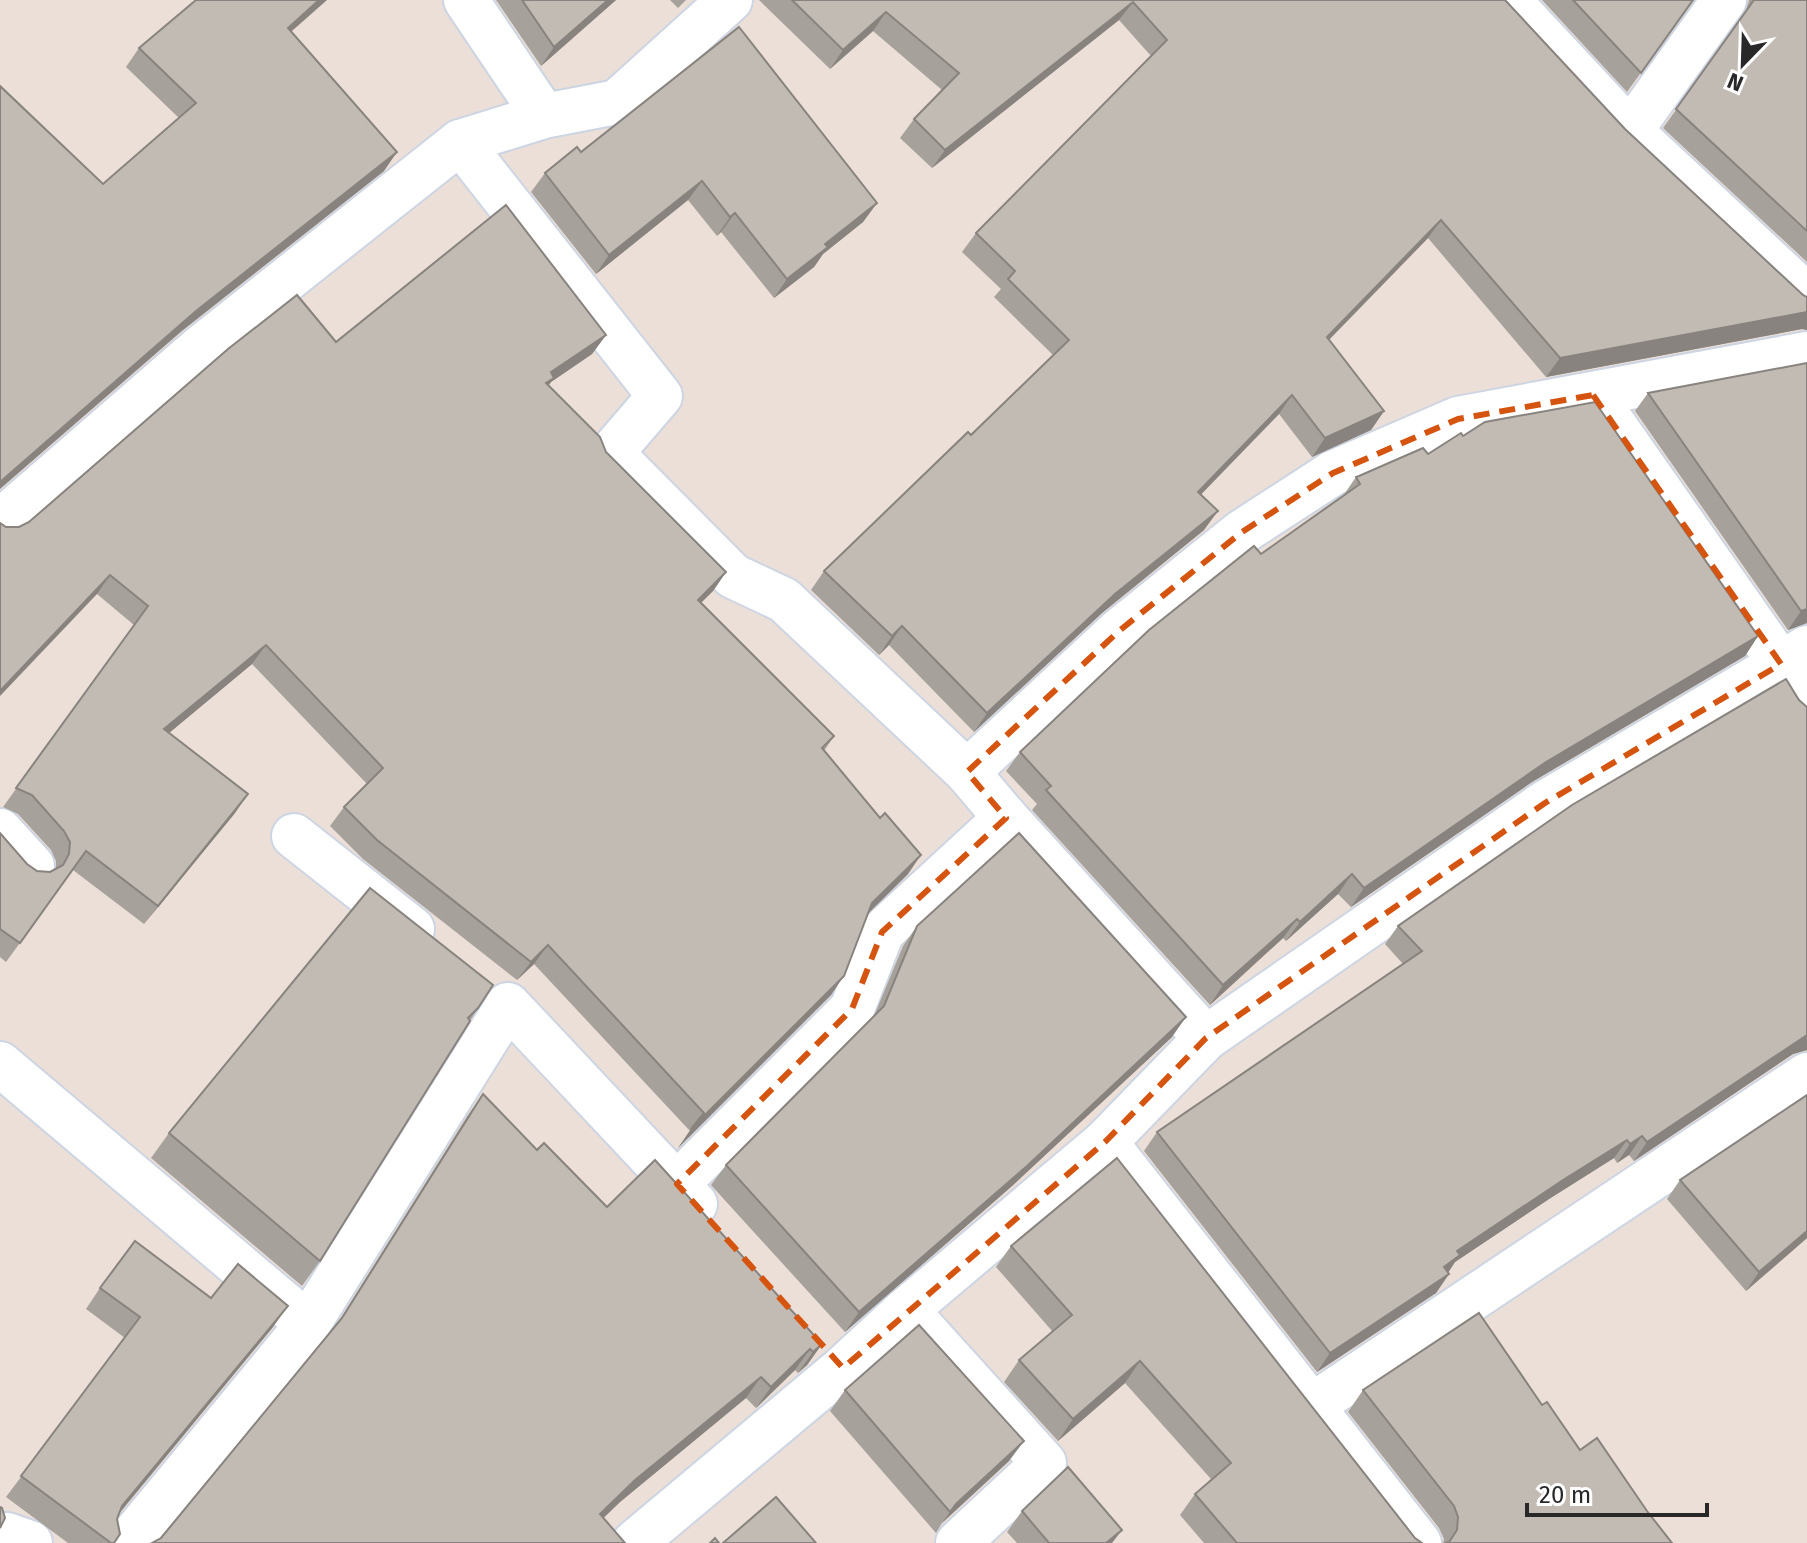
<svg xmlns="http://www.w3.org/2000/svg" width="1807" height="1543" font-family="'Fira Sans',sans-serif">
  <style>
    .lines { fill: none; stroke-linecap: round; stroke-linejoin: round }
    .street-casing { stroke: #cdd5e2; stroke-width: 48 }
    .street { stroke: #fff; stroke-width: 44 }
    .wall { fill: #a7a19b }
    .shaded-wall { fill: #88837e }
    .building { fill: #c2bbb4; stroke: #88837e; stroke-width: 2 }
    .marked { fill: none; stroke: #d5540f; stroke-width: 6; stroke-dasharray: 16 10; stroke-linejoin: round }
  </style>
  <rect width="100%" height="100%" fill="#ebdfd8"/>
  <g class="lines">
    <defs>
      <g id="street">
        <polyline points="466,0 544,116"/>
        <polyline points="1508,0 1630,131 1807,296"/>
        <polyline points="1630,131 1724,0"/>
        <polyline points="460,142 660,396 611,453 733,576 784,600 967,772 1006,818 1206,1038"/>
        <polyline points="1593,395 1781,664 1807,706"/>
        <polyline points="0,522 199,349 460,142 544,116 617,102 730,0"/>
        <polyline points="967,772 1119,631 1242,532 1333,473 1458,419 1807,354"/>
        <polyline points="0,831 32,866"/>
        <polyline points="294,836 412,929"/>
        <polyline points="0,1064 308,1324"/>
        <polyline points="1105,1142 1419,1543"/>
        <polyline points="677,1184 852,1009 882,932 1006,818"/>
        <polyline points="906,1310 1044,1463 958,1543"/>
        <polyline points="1313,1405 1807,1075"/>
        <polyline points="7,1535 30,1543"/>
        <polyline points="127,1543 308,1324 508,1005 695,1204"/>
        <polyline points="634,1543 843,1368 906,1310 1105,1142 1206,1038 1545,803 1807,648"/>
      </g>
    </defs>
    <!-- street casing -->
    <use href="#street" class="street-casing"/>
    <!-- street -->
    <use href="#street" class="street"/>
  </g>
  <!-- wall -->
  <g class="wall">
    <polygon points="496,0 616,0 541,66"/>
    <polygon points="670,0 686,0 678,8"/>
    <polygon points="759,0 1505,0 1625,129 1803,295 1807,297 1807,330 1802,329 1546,377 1428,238 1329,340 1384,411 1371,430 1312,457 1279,414 1201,494 1204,530 1102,613 974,732 889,645 879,655 811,590 824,571 971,435 1053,355 994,297 1001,289 962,252 976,233 1151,56 1119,20 932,168 900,138 914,119 942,90 873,31 830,69"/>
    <polygon points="1542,0 1693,0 1627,92"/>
    <polygon points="1749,0 1807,0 1807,262 1663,128 1745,14"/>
    <polygon points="292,32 384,171 183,330 103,184 179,118 126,67 139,48"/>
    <polygon points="581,152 877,203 863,222 823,254 814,267 774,298 721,232 717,236 688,200 596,274 531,192 545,173"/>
    <polygon points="606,335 592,354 551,382 548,386 606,452 726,572 713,591 701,602 834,736 824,751 908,874 869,913 831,995 678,1148 690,1131 534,964 517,980 363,859 330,826 344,807 367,784 252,664 169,733 235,813 144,924 73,870 6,962 0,957 0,833 27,864 37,871 50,872 56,868 56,861 51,850 18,814 3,807 134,625 97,594 6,527 19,527 29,522 336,342"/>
    <polygon points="1807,363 1807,623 1788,630 1635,411 1648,393"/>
    <polygon points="1463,436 1758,636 1745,656 1532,782 1351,907 1338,894 1286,941 1283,938 1210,1005 1032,810 1037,804 1006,771 1020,752 1261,554 1343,496 1356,477 1428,454"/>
    <polygon points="1799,700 1807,707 1807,1050 1793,1054 1634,1161 1629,1155 1617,1163 1614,1158 1549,1199 1455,1262 1448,1273 1449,1274 1436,1293 1317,1372 1144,1151 1157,1132 1403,964 1385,944 1398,926"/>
    <polygon points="917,926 1172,1037 1012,1186 845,1332 711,1185 726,1165 874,1016 903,946"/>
    <polygon points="478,1008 320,1261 302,1286 151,1158 169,1133"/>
    <polygon points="483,1094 537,1150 607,1207 822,1344 807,1365 798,1373 795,1370 756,1408 746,1398 620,1502 603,1518 161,1538 336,1326 468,1115"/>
    <polygon points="1680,1180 1807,1238 1746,1291 1667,1199"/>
    <polygon points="1011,1246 1415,1538 1422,1543 1204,1543 1180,1515 1195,1494 1211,1479 1125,1383 1058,1441 1004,1382 1019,1360 1053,1332 996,1267"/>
    <polygon points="100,1288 211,1298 273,1327 119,1513 117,1519 114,1543 68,1543 6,1497 125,1338 86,1309"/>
    <polygon points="845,1390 1009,1461 942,1523 936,1533 830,1411"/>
    <polygon points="1363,1390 1542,1405 1580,1450 1647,1511 1672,1543 1443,1543 1444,1539 1439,1528 1348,1412"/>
    <polygon points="1022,1511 1106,1543 1017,1543 1007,1532"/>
  </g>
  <!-- shaded-wall -->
  <g class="shaded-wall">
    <polygon points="319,0 327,0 275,46 288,28"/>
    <polygon points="608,0 616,0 541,66 554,47"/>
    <polygon points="1133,2 1119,20 932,168 945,150"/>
    <polygon points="886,12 873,31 830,69 843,50"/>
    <polygon points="397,152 384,171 183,330 0,489 0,482 196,311"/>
    <polygon points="702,181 688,200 596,274 609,255"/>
    <polygon points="877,203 863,222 823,254 814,267 774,298 787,279 825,244"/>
    <polygon points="735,213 721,232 717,236 730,217"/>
    <polygon points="1441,220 1428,238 1313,356 1327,337"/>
    <polygon points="1807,312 1807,330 1802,329 1546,377 1560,358"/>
    <polygon points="606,335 592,354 551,382 541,396 551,372"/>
    <polygon points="1292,395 1279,414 1185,511 1198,492"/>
    <polygon points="1384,411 1371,430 1312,457 1325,438"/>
    <polygon points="1218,511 1204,530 1102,613 974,732 987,713 1115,594"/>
    <polygon points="726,572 713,591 685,619 698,600"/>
    <polygon points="110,575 97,594 0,696 0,691"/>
    <polygon points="1807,609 1807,623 1788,630 1801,611"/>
    <polygon points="902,626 889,645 879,655 892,636"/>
    <polygon points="1758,636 1745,656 1532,782 1351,907 1364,888 1546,762"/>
    <polygon points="266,645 252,664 151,748 164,729"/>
    <polygon points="248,794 235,813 144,924 158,906"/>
    <polygon points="921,855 908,874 859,922 872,903"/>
    <polygon points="1352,874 1338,894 1286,941 1300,922"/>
    <polygon points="1297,919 1283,938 1210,1005 1223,985"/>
    <polygon points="548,945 534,964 517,980 531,962"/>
    <polygon points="844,976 831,995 678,1148 691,1129"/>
    <polygon points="1186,1017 1172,1037 1012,1186 845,1332 859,1312"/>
    <polygon points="1807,1035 1807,1050 1793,1054 1634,1161 1647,1142"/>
    <polygon points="1642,1136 1629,1155 1617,1163 1630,1144"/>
    <polygon points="1627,1140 1614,1158 1549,1199 1455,1262 1447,1274 1444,1267 1457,1251 1563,1180"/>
    <polygon points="1807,1231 1807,1238 1746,1291 1759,1272"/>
    <polygon points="1449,1274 1436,1293 1317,1372 1330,1353"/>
    <polygon points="288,1306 273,1327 108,1527 122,1506"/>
    <polygon points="822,1344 807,1365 798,1373 813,1352"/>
    <polygon points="810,1349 795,1370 756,1408 771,1387"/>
    <polygon points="1140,1361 1125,1383 1058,1441 1073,1419"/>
    <polygon points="761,1377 746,1398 620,1502 585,1536 600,1514 635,1480"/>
    <polygon points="1024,1441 1009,1461 942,1523 956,1504"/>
    <polygon points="1122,1530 1112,1543 1106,1543"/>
  </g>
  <!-- building -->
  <g class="building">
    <polygon points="196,0 319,0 288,28 397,152 196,311 0,482 0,86 103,184 196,103 139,48"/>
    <polygon points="522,0 608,0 554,47"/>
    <polygon points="792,0 1505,0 1625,129 1803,295 1807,297 1807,312 1560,358 1441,220 1327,337 1384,411 1325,438 1292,395 1198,492 1218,511 1115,594 987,713 902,626 892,636 824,571 968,432 971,435 1069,340 1008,279 1015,271 976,233 1167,40 1133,2 945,150 914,119 959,73 886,12 843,50"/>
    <polygon points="1573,0 1693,0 1641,73"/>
    <polygon points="1754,0 1807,0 1807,231 1676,109"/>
    <polygon points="739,27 877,203 825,244 828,247 787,279 735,213 730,217 702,181 609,255 545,173 577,147 581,152"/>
    <polygon points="506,205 606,335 551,372 554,378 546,383 600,437 606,452 726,572 698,600 834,736 822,748 880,818 885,813 921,855 872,903 844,976 691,1129 704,1113 548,945 531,962 377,840 344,807 383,768 266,645 164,729 248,794 158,906 86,851 20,943 0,929 0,833 27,864 37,871 50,872 63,865 69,854 70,842 64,831 32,795 16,788 148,606 110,575 0,691 0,523 6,527 19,527 29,522 228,349 297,295 336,342"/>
    <polygon points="1807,363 1807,609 1801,611 1648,393"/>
    <polygon points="1595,402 1758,636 1546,762 1364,888 1352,874 1300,922 1297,919 1223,985 1046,790 1051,786 1020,752 1149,630 1254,546 1261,554 1360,484 1356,477 1359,476 1423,448 1428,454 1461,433 1463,436 1485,422"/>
    <polygon points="1786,679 1799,700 1807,707 1807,1035 1647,1142 1642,1136 1630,1144 1627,1140 1563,1180 1457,1251 1460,1255 1444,1267 1449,1274 1330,1353 1157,1132 1422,951 1398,926 1572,805"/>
    <polygon points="1019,833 1186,1017 1027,1166 859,1312 726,1165 884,1006 917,926"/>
    <polygon points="370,888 493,985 478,1008 468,1018 470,1021 320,1261 169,1133"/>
    <polygon points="483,1094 537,1150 544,1143 607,1207 655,1160 822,1344 813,1352 810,1349 771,1387 761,1377 635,1480 600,1514 625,1543 152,1543 161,1538 342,1318"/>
    <polygon points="1807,1095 1807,1231 1759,1272 1680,1180"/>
    <polygon points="1117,1158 1415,1538 1422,1543 1237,1543 1195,1494 1231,1463 1140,1361 1073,1419 1019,1360 1072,1315 1011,1246"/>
    <polygon points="135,1241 211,1298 238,1264 288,1306 122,1506 117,1519 120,1534 114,1543 111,1543 21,1476 140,1317 100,1288"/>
    <polygon points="1479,1313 1542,1405 1547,1402 1580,1450 1597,1438 1647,1511 1672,1543 1445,1543 1449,1542 1457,1530 1458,1517 1454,1506 1363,1390"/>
    <polygon points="919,1325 1024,1441 956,1504 950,1512 845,1390"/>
    <polygon points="1068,1467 1122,1530 1106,1543 1049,1543 1022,1511"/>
    <polygon points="776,1497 816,1543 723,1543"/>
    <polygon points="0,1507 2,1508 5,1518 0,1528"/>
    <polygon points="715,1538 719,1543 710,1543"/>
  </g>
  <!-- marked area -->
  <path class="marked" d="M1593 395 1781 664 1545 803 1206 1038 1105 1142 843 1368 677 1184 852 1009 882 932 1006 818 967 772 1119 631 1242 532 1333 473 1458 419Z"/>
  <!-- north arrow -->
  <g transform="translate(1743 64) rotate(203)" stroke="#ffffff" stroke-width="6" paint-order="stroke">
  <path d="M0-6L14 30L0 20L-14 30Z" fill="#282828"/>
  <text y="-12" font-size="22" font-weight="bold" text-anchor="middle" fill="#282828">N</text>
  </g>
  <!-- scale -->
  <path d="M1527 1503v12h180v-12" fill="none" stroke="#282828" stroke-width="4"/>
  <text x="1539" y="1503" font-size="24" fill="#282828" stroke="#ffffff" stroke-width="6" paint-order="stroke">20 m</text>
</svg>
